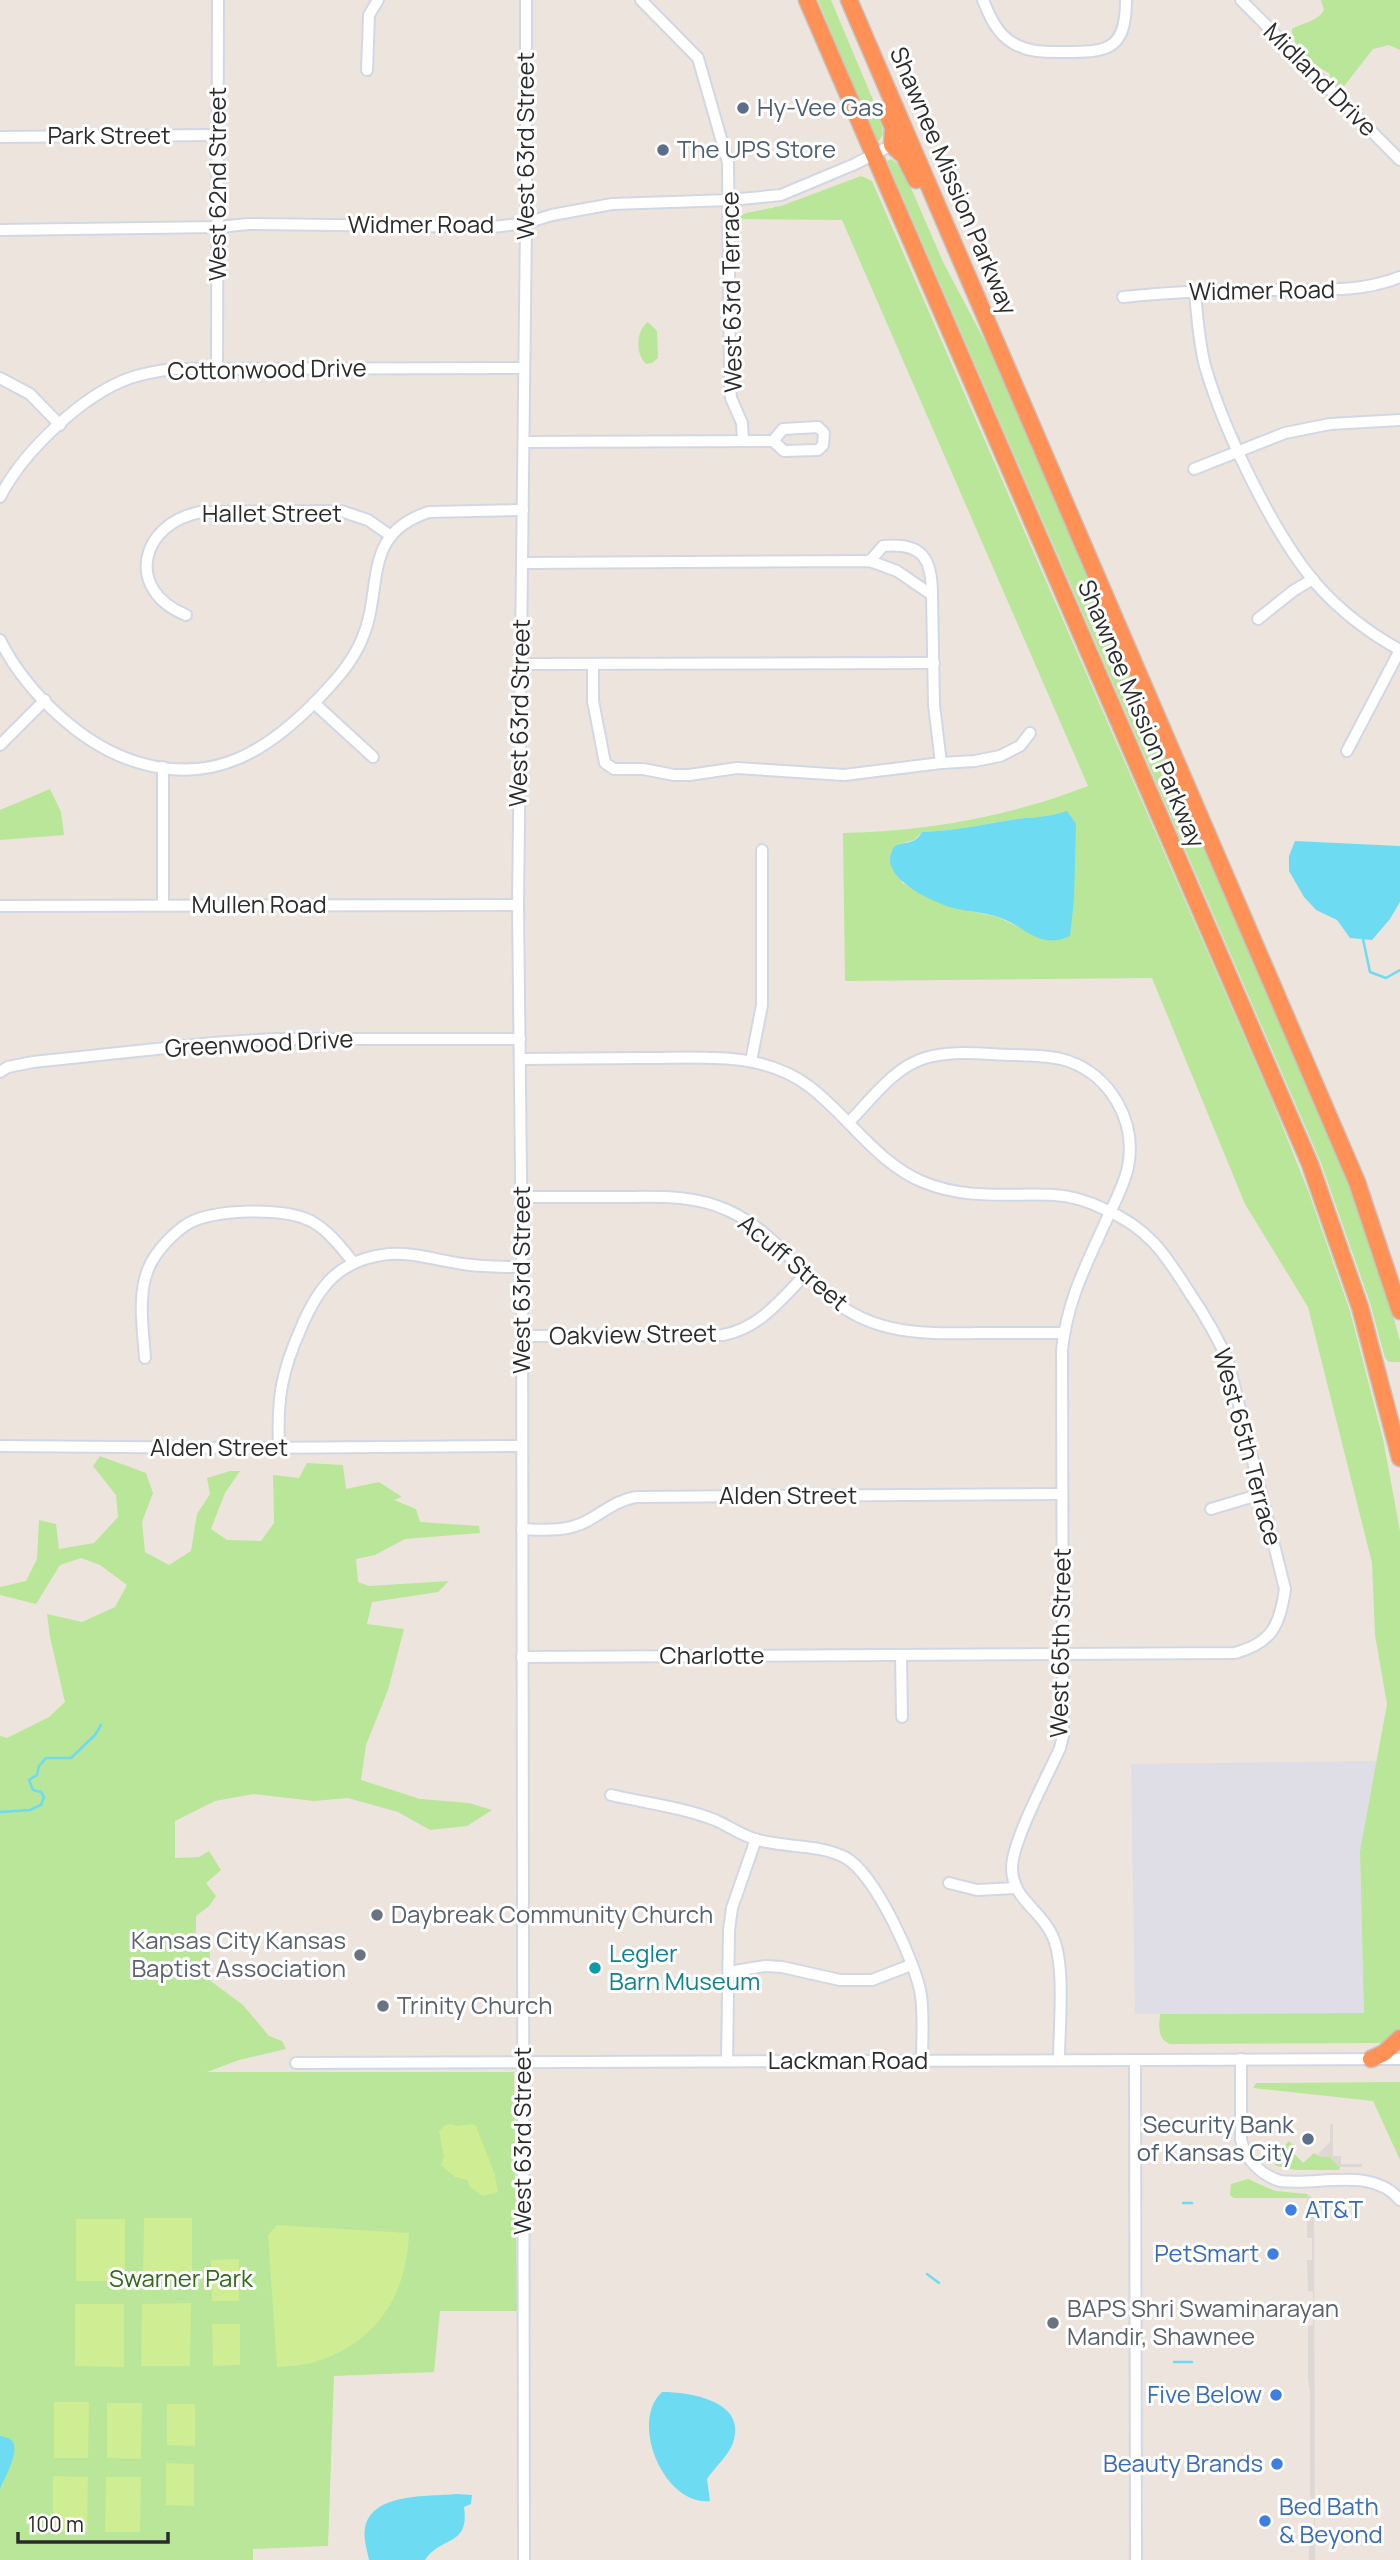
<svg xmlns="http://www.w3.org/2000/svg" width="1400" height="2560" font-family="Manrope,sans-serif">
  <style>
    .industrial { fill: #dfdee6 }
    .green { fill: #b9e698; fill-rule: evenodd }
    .pitch { fill: #cfed93 }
    .plaza { fill: #ddd8d4 }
    .water { fill: #6ddcf3 }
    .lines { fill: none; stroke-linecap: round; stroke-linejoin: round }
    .stream { stroke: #6ddcf3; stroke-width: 2.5 }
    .minor-casing { stroke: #d2d7e4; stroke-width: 14 }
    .highway-casing { stroke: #c4c4c4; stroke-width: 19 }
    .minor { stroke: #fff; stroke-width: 10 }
    .highway { stroke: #ff9056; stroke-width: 16 }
    .service-dot { fill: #5c6f8a; stroke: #fff; stroke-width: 2.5 }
    .worship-dot { fill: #6b7280; stroke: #fff; stroke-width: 2.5 }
    .culture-dot { fill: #0f9aa8; stroke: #fff; stroke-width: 2.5 }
    .shop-dot { fill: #3f7fe0; stroke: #fff; stroke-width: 2.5 }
    .labels { text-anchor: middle; stroke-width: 6; stroke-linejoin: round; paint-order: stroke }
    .street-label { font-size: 24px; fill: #2b2b2b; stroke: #fff }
    .service-label { font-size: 24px; fill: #4e5e75; stroke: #fff; text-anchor: start }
    .worship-label { font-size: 24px; fill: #5b616d; stroke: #fff; text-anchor: start }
    .culture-label { font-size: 24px; fill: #0d838f; stroke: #fff; text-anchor: start }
    .shop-label { font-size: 24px; fill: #366cbe; stroke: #fff; text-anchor: end }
    .park-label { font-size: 24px; fill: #316b18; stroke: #fff }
  </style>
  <rect width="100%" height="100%" fill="#ede5dd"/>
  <!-- industrial -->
  <polygon class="industrial" points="1377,1761 1360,1851 1364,2013 1135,2014 1131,1764"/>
  <!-- green -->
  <g class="green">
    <polygon points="818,0 831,0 881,119 883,134 879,141 876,140"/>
    <path d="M1321 0H1400V50L1389 45 1373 49 1341 90 1332 83 1329 73C1315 66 1291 47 1292 29 1304 22 1317 22 1324 10Z"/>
    <polygon points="891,159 902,167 943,262 989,349 1338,1155 1388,1297 1400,1341 1400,1362 1389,1362 1385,1358 1370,1303 1321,1163 887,161"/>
    <path d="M861 176 872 181 1271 1098 1309 1193 1350 1311 1383 1439 1400 1531V2028L1388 2039 1381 2043 1170 2044C1157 2039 1159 2026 1160 2014L1364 2013 1360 1851 1387 1704 1375 1635 1372 1563 1308 1307 1245 1204 1152 978 845 981 843 833C925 832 1011 816 1088 786L842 220 736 219 746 213 781 206ZM1067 812 1074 846V900L1032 934 998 917 951 907 902 883 899 844 914 840 922 832C955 831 985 824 1017 819 1034 817 1050 817 1067 812Z"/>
    <path d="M648 322 657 331 658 358 652 363 646 364C635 354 636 330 648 322Z"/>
    <polygon points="50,789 61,812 64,835 0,840 0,810"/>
    <polygon points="100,1456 146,1473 153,1493 142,1522 145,1552 169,1565 191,1551 197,1514 210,1494 207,1478 230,1471 240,1471 225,1493 211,1529 227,1540 261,1541 274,1523 273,1475 299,1478 307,1463 343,1465 346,1489 379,1482 402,1497 394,1500 416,1509 420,1522 479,1526 480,1533 405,1539 375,1555 356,1559 358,1582 369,1586 449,1581 438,1592 372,1602 367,1624 404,1629 388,1690 366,1745 361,1780 420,1799 469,1803 492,1810 467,1826 430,1830 398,1812 348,1798 314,1801 254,1794 215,1801 175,1821 175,1858 199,1857 209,1851 221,1870 206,1883 216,1896 209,1906 196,1916 196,1934 206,1939 210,1953 208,1979 243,2005 269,2036 282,2041 286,2049 239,2060 207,2072 514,2072 517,2311 440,2311 434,2372 334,2376 328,2546 253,2549 253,2560 0,2560 0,1736 7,1738 49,1717 65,1702 50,1637 47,1614 82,1622 115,1607 127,1585 100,1565 81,1558 60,1565 36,1604 0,1595 0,1587 26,1581 37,1559 39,1520 56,1524 59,1549 94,1543 118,1517 116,1495 93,1466"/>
    <polygon points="1400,2082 1400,2160 1373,2101 1253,2088 1256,2083"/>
    <polygon points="1289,2141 1293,2145 1290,2149 1303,2163 1314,2153 1321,2157 1330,2157 1340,2167 1339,2170 1296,2170 1276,2166 1274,2162 1275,2156"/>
    <polygon points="1248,2179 1275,2191 1307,2194 1307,2198 1234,2198 1230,2195 1231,2184"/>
  </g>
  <!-- pitch -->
  <g class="pitch">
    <polygon points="452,2124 456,2126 473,2124 476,2126 495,2175 498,2192 483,2196 470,2187 467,2180 455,2177 441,2165 444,2157 439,2131 445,2125"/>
    <polygon points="144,2218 192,2218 192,2281 143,2280"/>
    <rect x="76" y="2219" width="49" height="62"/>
    <path d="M277 2225 409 2233C407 2296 376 2343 315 2362 303 2366 289 2366 277 2367L268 2235Z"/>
    <polygon points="239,2259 239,2301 212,2301 211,2260"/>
    <polygon points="191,2303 190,2366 141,2366 142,2304"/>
    <polygon points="75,2304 124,2304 124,2367 75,2366"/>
    <polygon points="212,2324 240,2324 240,2365 213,2366"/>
    <polygon points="54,2402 89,2402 88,2458 54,2458"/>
    <polygon points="107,2403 142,2403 141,2459 107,2458"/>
    <polygon points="167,2404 195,2404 195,2446 167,2445"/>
    <polygon points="166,2463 194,2464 194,2506 166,2505"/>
    <polygon points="53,2476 88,2477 87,2532 53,2531"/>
    <polygon points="106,2477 141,2477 140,2532 105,2532"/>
  </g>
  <!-- plaza -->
  <g class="plaza">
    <polygon points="1330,2124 1333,2124 1333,2156 1341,2156 1341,2164 1362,2164 1362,2167 1340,2167 1330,2157 1321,2157 1318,2154 1330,2142"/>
    <polygon points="1307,2194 1313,2198 1314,2203 1315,2560 1309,2560 1309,2543 1314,2543 1314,2514 1310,2514 1310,2391 1308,2378 1308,2326 1313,2325 1313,2292 1308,2291 1307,2260 1312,2260 1312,2238 1307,2238"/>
  </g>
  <!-- water -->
  <g class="water">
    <path d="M1067 811 1076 824 1074 900 1070 936C1040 950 1027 928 1001 918 985 912 969 912 953 908 933 902 879 878 892 851 896 841 906 845 915 840 918 838 920 835 922 832 955 831 985 824 1017 819 1034 817 1050 817 1067 811Z"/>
    <polygon points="1295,841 1400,846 1400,902 1390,919 1372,940 1350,938 1337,920 1316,910 1304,897 1289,871 1289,856"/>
    <path d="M662 2392C690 2392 748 2401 733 2443 728 2456 715 2467 707 2479L710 2501C664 2506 629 2422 662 2392Z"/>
    <path d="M0 2436C4 2437 8 2437 11 2440 22 2448 4 2479 0 2489Z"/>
    <path d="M456 2494 472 2495 471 2504 464 2507C470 2547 440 2536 425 2560H369C367 2550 363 2538 365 2528 372 2492 428 2497 456 2494Z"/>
  </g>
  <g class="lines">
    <!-- stream -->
    <g class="stream">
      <polyline points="1363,939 1370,972 1386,978 1400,970"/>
      <polyline points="0,1812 30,1810 41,1805 44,1797 41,1792 33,1790 29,1780 37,1775 39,1766 46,1758 71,1758 95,1735 101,1725"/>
      <polyline points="1183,2203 1192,2203"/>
      <polyline points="927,2274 939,2283"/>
      <polyline points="1174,2362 1192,2362"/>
    </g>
    <defs>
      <g id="minor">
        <polyline points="641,0 698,58 728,163 730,385 731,398 742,423 743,441"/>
        <path d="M983 0C990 17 997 34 1013 43 1027 52 1044 52 1060 52 1105 52 1126 53 1126 0"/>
        <polyline points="1241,0 1400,160"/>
        <polyline points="367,70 369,15 378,0"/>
        <polyline points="0,137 218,135"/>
        <polyline points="0,230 218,227 249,224 493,227 526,223 552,215 612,204 730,200 781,195 855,164 892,145"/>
        <path d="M1195 292C1197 317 1199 342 1205 366 1224 431 1275 538 1320 588 1343 613 1371 634 1400 650"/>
        <path d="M1123 297C1170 292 1219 290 1267 290 1312 289 1358 294 1400 277"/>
        <polyline points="217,369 218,0"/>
        <polyline points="0,378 30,394 60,425"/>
        <polyline points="524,442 773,441 784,451 818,450 823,445 824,433 818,427 783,429 773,441"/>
        <polyline points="1194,469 1285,433 1330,424 1400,420"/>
        <path d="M0 497C23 452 82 395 130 378 144 373 158 371 172 369L524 368"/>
        <path d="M870 561 883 546C923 542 932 559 932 595"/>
        <polyline points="523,563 870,561 897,571 932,595 934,705 941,763"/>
        <path d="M186 615C124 590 140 523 201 512L341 511 368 520 391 536"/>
        <polyline points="1258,619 1293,591 1313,579"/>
        <path d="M0 640C26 692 83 747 140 763 215 785 269 750 319 698 336 680 352 663 362 639 384 589 360 534 429 512L523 510"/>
        <polyline points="521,664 934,663"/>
        <polyline points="593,664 593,701 605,763 614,769 643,769 674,775 689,775 737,768 844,775 941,763 975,761 1000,756 1020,746 1030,733"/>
        <polyline points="314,703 373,757"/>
        <polyline points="0,745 45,700"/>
        <polyline points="1347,751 1400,650"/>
        <polyline points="163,767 163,905"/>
        <polyline points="0,906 518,905"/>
        <path d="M520 1059C561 1059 601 1058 642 1058 699 1058 762 1050 810 1087 849 1117 877 1163 923 1182 966 1200 1009 1193 1054 1195 1072 1196 1088 1201 1104 1209 1148 1228 1164 1252 1189 1292 1204 1314 1217 1336 1228 1361L1285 1589C1280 1625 1272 1643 1235 1653L522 1657"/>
        <polyline points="751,1061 762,1005 762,850"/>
        <polyline points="0,1072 8,1067 33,1062 213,1043 273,1039 520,1039"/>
        <path d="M849 1122C871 1100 894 1067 925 1058 953 1049 987 1055 1015 1055 1033 1056 1051 1055 1068 1061 1111 1076 1137 1122 1128 1167 1124 1186 1114 1203 1106 1221 1086 1265 1067 1301 1062 1350L1063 1736 1060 1748C1048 1775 1012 1841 1012 1868 1012 1899 1041 1910 1052 1935 1066 1963 1059 2027 1059 2059"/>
        <path d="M522 1197C554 1197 585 1197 617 1197 655 1197 692 1194 727 1210 769 1228 799 1270 832 1299 874 1335 927 1334 978 1333 1007 1333 1035 1333 1064 1333"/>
        <path d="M522 1336 723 1335C760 1328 781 1299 806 1274"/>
        <path d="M145 1358C143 1329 137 1294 149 1267 156 1251 174 1232 189 1223 216 1209 283 1207 311 1221 329 1231 340 1246 353 1262"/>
        <polyline points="0,1446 237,1448 522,1446"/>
        <path d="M279 1448C277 1399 281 1373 301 1328 319 1285 340 1259 389 1254 413 1252 440 1261 463 1264 483 1267 502 1267 522 1267"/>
        <polyline points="1211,1509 1261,1494"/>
        <path d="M522 1529C544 1530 567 1532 587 1521 604 1512 616 1500 636 1497L1062 1494"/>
        <polyline points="901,1655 902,1717"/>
        <path d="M611 1795C645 1803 682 1807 715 1820 729 1826 742 1836 758 1840 787 1848 820 1844 846 1858 875 1874 917 1965 921 1996 924 2017 922 2039 922 2060"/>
        <polyline points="949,1883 977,1890 1016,1888"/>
        <polyline points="729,1972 765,1966 782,1967 840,1980 872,1980 911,1965"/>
        <path d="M1241 2059V2140C1246 2160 1261 2175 1280 2181 1319 2186 1372 2166 1400 2200"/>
        <polyline points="1135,2060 1136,2560"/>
        <polyline points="727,2061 729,1930 732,1908 756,1839"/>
        <polyline points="296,2063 1400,2059"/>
        <polyline points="524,2560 522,1267 518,905 526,223 526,0"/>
      </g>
      <g id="highway">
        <polyline points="807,0 1310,1164 1360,1307 1400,1458"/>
        <polyline points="849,0 1357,1182 1400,1311"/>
        <polyline points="886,110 893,128 892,145 904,156 916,180"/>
        <polyline points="1371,2059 1384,2053 1400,2038"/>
      </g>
    </defs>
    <!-- minor casing -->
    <use href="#minor" class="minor-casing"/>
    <!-- highway casing -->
    <use href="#highway" class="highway-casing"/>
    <!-- minor -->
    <use href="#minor" class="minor"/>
    <!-- highway -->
    <use href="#highway" class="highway"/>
  </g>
  <!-- markers -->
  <g class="service-dot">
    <circle cx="743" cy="108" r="7"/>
    <circle cx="663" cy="150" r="7"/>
    <circle cx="1308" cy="2139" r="7"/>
  </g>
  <g class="worship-dot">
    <circle cx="377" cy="1915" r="7"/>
    <circle cx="360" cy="1955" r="7"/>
    <circle cx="383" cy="2006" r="7"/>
    <circle cx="1053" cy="2323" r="7"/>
  </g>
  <circle class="culture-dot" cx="595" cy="1968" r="7"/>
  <g class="shop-dot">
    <circle cx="1291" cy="2210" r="7"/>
    <circle cx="1273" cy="2254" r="7"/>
    <circle cx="1276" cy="2395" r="7"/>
    <circle cx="1277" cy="2464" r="7"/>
    <circle cx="1265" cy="2521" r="7"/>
  </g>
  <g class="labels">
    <!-- street labels -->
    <g class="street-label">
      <text transform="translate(1320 80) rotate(45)" y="8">Midland Drive</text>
      <text x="109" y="144">Park Street</text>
      <text transform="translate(526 146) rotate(-90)" y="8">West 63rd Street</text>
      <text transform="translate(953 181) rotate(67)" y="8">Shawnee Mission Parkway</text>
      <text transform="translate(218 184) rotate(-90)" y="8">West 62nd Street</text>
      <text x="421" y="233">Widmer Road</text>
      <text transform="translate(1262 291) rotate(-1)" y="8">Widmer Road</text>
      <text transform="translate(732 292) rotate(-91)" y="8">West 63rd Terrace</text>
      <text transform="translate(267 370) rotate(-1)" y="8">Cottonwood Drive</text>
      <text x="272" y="522">Hallet Street</text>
      <text transform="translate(520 713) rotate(-89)" y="8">West 63rd Street</text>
      <text transform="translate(1141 714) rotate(67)" y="8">Shawnee Mission Parkway</text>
      <text x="259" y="913">Mullen Road</text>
      <text transform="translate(259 1044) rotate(-3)" y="8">Greenwood Drive</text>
      <text transform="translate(793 1263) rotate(40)" y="8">Acuff Street</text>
      <text transform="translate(522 1280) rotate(-90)" y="8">West 63rd Street</text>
      <text transform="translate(633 1335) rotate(-1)" y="8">Oakview Street</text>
      <text transform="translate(1247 1447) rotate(75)" y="8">West 65th Terrace</text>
      <text x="219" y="1456">Alden Street</text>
      <text x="788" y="1504">Alden Street</text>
      <text transform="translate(1061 1643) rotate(-89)" y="8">West 65th Street</text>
      <text x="712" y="1664">Charlotte</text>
      <text x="848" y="2069">Lackman Road</text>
      <text transform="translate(523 2141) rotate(-90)" y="8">West 63rd Street</text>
    </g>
    <!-- service labels -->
    <g class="service-label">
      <text x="757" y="116">Hy-Vee Gas</text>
      <text x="677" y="158">The UPS Store</text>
      <text x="1294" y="2133" text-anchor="end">Security Bank<tspan x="1294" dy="28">of Kansas City</tspan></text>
    </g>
    <!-- worship labels -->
    <g class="worship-label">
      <text x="391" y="1923">Daybreak Community Church</text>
      <text x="346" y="1949" text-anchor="end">Kansas City Kansas<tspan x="346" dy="28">Baptist Association</tspan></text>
      <text x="397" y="2014">Trinity Church</text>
      <text x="1067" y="2317">BAPS Shri Swaminarayan<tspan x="1067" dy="28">Mandir, Shawnee</tspan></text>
    </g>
    <!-- culture labels -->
    <g class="culture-label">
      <text x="609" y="1962">Legler<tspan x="609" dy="28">Barn Museum</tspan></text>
    </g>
    <!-- shop labels -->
    <g class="shop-label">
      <text x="1305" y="2218" text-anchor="start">AT&amp;T</text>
      <text x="1259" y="2262">PetSmart</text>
      <text x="1262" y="2403">Five Below</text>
      <text x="1263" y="2472">Beauty Brands</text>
      <text x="1279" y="2515" text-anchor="start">Bed Bath<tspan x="1279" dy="28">&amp; Beyond</tspan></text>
    </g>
    <!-- park labels -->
    <g class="park-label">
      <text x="181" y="2287">Swarner Park</text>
    </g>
  </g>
  <!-- scale -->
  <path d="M18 2532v10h150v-10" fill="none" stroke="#2b2b2b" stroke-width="3.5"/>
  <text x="28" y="2532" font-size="21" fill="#2b2b2b" stroke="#ffffff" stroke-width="5" paint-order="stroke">100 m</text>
</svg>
